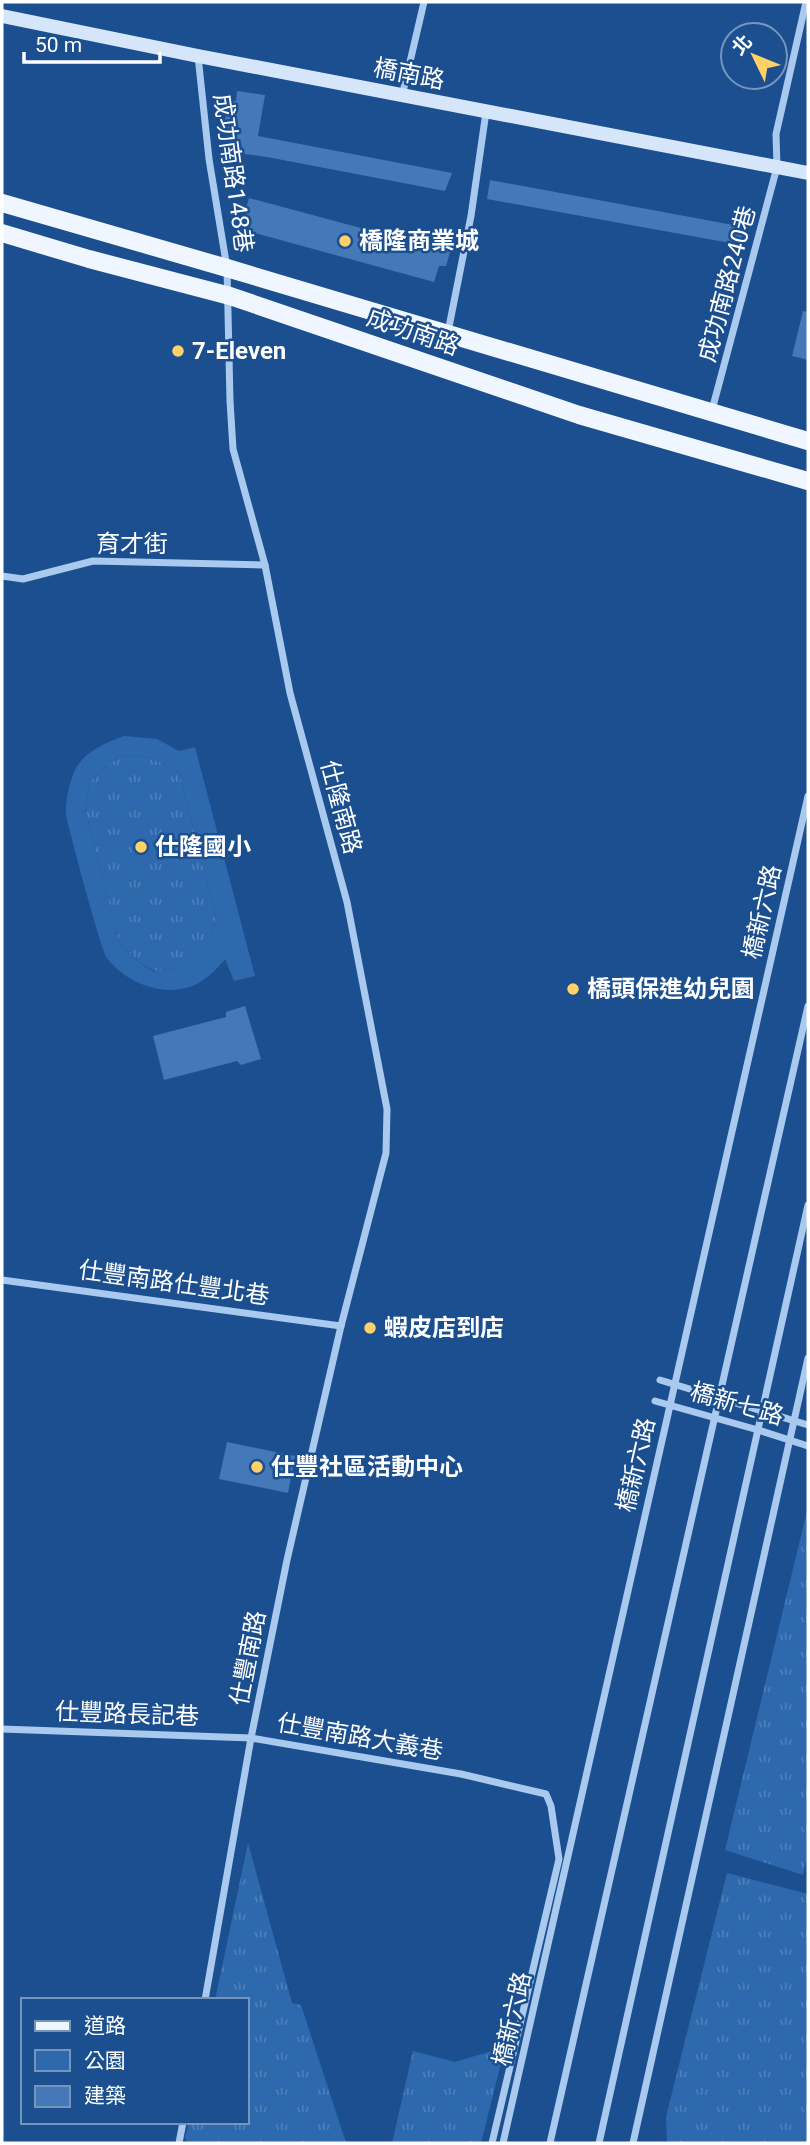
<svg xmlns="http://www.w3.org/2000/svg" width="810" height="2145" font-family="Roboto,'Noto Sans TC',sans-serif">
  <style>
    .grass { fill: url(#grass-tufts) }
    .park { fill: #2e69ad; fill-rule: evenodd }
    .building { fill: #4478b7 }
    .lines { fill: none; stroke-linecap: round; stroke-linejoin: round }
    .street { stroke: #a9c9ee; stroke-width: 7 }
    .secondary { stroke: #d6e6fa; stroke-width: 14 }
    .primary { stroke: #f0f6ff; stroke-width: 18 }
    .poi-dot { fill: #ffd166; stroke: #1b4f8f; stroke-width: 2.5 }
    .labels { text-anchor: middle; stroke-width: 5; stroke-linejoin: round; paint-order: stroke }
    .street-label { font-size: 24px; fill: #fff; stroke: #1b4f8f }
    .poi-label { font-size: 24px; font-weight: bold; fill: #fff; stroke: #1b4f8f; text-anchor: start }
  </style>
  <defs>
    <pattern id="grass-tufts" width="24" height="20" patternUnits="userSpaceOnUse" patternTransform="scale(1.75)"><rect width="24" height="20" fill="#2e69ad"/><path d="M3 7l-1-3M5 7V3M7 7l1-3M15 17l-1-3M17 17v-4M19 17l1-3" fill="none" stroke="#4d80b9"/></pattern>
  </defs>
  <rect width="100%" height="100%" fill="#1b4f8f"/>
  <!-- grass -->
  <g class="grass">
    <path d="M140 755 162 763 179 773 216 917C210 942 199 969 170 970 165 970 157 972 153 970 141 966 128 951 119 942L85 809 89 783 101 770 119 757Z"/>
    <polygon points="808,1507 808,1853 803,1875 725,1850"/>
    <polygon points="248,1843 292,2003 301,2005 346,2143 187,2143 185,2137 189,2122 247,2122 247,2000 215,2000"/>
    <polygon points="727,1873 808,1894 808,2143 667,2143 666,2117"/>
    <polygon points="505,2047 481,2143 392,2143 413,2051 455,2062"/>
  </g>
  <!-- park -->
  <path class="park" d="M124 736 157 739 179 751 195 747 255 976 234 981 225 959C218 968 208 978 197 984 166 999 127 984 107 958 101 951 69 830 66 815 65 801 70 779 76 768 86 751 106 742 124 736ZM140 755 162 763 179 773 216 917C210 941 199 969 170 970 165 970 157 972 153 971 141 966 128 951 119 942L85 809 89 783 101 770 119 757Z"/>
  <!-- building -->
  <g class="building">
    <polygon points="237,91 265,95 258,136 452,173 445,191 267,157 230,152 230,141 226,138 228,127 224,125 226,114 222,111 224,100 236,101"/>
    <polygon points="490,180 744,227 741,245 487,199"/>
    <polygon points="249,198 450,252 446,266 439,266 434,282 240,229"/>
    <polygon points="803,311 808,312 808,360 792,356"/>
    <polygon points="245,1006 261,1059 241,1065 237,1061 164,1080 153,1036 226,1017 226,1012"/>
    <polygon points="227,1442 295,1456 288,1493 219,1479"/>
  </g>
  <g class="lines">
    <!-- street -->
    <g class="street">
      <polyline points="198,56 209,159 227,268 230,401 233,449 265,565 290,693 347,902 387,1109 386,1153 341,1326 287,1560 251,1738 205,2000"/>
      <polyline points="402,96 424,2"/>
      <polyline points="448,332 471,216 486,112"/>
      <polyline points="712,410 777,167 776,134 806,2"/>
      <polyline points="2,576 23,579 93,561 265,565"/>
      <polyline points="2,1280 341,1326"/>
      <polyline points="660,1380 808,1425"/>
      <polyline points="655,1401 758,1430 808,1446"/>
      <polyline points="2,1729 251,1738 461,1774 546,1794 551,1806 559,1859 492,2143"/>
      <polyline points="179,2143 183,2122"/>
      <polyline points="503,2143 808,796"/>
      <polyline points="550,2143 808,1006"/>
      <polyline points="599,2143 808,1205"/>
      <polyline points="633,2143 808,1358"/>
    </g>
    <!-- secondary -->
    <polyline class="secondary" points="2,16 198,56 808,173"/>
    <!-- primary -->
    <g class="primary">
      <polyline points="2,203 227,268 808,441"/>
      <polyline points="2,233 89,259 230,296 579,415 808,481"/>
    </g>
  </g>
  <!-- markers -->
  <g class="poi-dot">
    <circle cx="345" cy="241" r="7"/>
    <circle cx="178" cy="351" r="7"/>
    <circle cx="141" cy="847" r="7"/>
    <circle cx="573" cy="989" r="7"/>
    <circle cx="370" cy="1328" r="7"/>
    <circle cx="257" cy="1467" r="7"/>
  </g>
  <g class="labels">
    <!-- street labels -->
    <g class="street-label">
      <text transform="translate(409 74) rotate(11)" y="8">橋南路</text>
      <text transform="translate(233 173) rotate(82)" y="8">成功南路148巷</text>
      <text transform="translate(727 284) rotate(-75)" y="8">成功南路240巷</text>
      <text transform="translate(413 332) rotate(19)" y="8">成功南路</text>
      <text x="132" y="552">育才街</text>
      <text transform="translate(341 807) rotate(75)" y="8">仕隆南路</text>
      <text transform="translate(762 912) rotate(-77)" y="8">橋新六路</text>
      <text transform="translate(174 1283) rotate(8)" y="8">仕豐南路仕豐北巷</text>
      <text transform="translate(737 1404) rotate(16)" y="8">橋新七路</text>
      <text transform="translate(636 1465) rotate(-77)" y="8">橋新六路</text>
      <text transform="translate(248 1658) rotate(-79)" y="8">仕豐南路</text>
      <text transform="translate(127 1714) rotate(2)" y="8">仕豐路長記巷</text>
      <text transform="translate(360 1737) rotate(10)" y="8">仕豐南路大義巷</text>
      <text transform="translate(512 2019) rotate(-77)" y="8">橋新六路</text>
    </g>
    <!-- poi labels -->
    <g class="poi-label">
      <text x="359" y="249">橋隆商業城</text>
      <text x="192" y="359">7-Eleven</text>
      <text x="155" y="855">仕隆國小</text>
      <text x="587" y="997">橋頭保進幼兒園</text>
      <text x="384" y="1336">蝦皮店到店</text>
      <text x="271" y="1475">仕豐社區活動中心</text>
    </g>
  </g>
  <!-- border -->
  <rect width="810" height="2145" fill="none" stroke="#ffffff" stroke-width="7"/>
  <!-- legend -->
  <rect x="21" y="1998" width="228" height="126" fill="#1b4f8f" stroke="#7695bc" stroke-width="2"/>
  <rect x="35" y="2021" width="35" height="10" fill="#f0f6ff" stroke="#7695bc" stroke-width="2"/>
  <text x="84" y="2033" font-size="21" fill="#ffffff">道路</text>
  <rect x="35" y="2050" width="35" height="21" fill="#2e69ad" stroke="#7695bc" stroke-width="2"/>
  <text x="84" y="2068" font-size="21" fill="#ffffff">公園</text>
  <rect x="35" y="2086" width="35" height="21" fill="#4478b7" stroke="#7695bc" stroke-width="2"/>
  <text x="84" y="2103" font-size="21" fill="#ffffff">建築</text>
  <!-- north arrow -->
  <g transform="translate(754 56) rotate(313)"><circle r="33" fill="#1b4f8f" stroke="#7695bc" stroke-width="2"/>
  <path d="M0-5L12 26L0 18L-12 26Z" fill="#ffd166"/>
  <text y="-10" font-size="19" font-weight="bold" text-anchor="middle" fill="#ffffff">北</text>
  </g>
  <!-- scale -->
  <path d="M24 52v10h136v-10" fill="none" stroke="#ffffff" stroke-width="3.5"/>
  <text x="35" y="52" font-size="21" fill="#ffffff" stroke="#1b4f8f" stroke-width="5" paint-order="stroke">50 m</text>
</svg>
